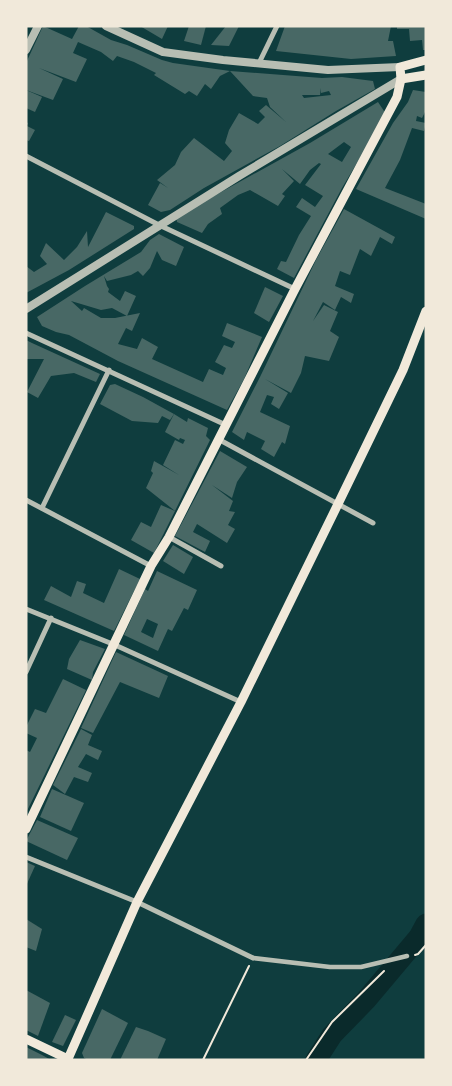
<svg xmlns="http://www.w3.org/2000/svg" width="452" height="1086" font-family="Literata,serif">
  <style>
    .lines { fill: none; stroke-linecap: round; stroke-linejoin: round }
    .river { stroke: #0a2a2b; stroke-width: 21 }
    .building { fill: #486865; fill-rule: evenodd }
    .path { stroke: #f1e9da; stroke-width: 2 }
    .pedestrian { stroke: #b8beb3; stroke-width: 4.5 }
    .minor { stroke: #b8beb3; stroke-width: 5 }
    .tertiary { stroke: #b8beb3; stroke-width: 8 }
    .secondary { stroke: #f1e9da; stroke-width: 9 }
  </style>
  <rect width="100%" height="100%" fill="#0f3d3e"/>
  <g class="lines">
    <!-- river -->
    <polyline class="river" points="316,1060 332,1035 366,1000 419,937 426,924"/>
  </g>
  <!-- building -->
  <g class="building">
    <polygon points="43,26 72,39 79,26 86,26 111,40 127,45 162,60 173,63 230,71 220,76 211,89 205,84 197,96 189,91 185,94 154,75 156,73 134,62 117,56 113,61 101,52 78,42 73,53 87,59 76,82 39,68 63,79 53,100 26,90 26,63"/>
    <polygon points="140,26 168,26 162,39"/>
    <polygon points="189,26 206,26 201,45 184,41"/>
    <polygon points="226,26 239,26 229,46 211,45"/>
    <polygon points="285,26 391,26 388,41 393,41 396,56 351,59 276,51"/>
    <polygon points="397,26 426,26 426,50 423,50 422,40 410,41 409,29 397,29"/>
    <path d="M230 71 322 78 342 77 373 81 375 89 336 111 280 146 204 188 170 210 161 212 148 205 160 183 168 188 157 180 175 165 181 152 194 138 224 161 232 151 225 143 229 130 239 113 258 124 265 117 259 111 266 105 286 122 270 107 267 98 253 96ZM321 88V93L329 91 331 95 304 98 302 95H320Z"/>
    <polygon points="26,90 42,97 35,112 26,108"/>
    <polygon points="413,90 426,92 425,112 422,118 417,116 416,121 426,123 424,131 412,128 400,160 385,188 426,204 426,219 356,189 393,123 408,102"/>
    <path d="M378 102 386 114 342 188 294 278 277 269 281 261 286 262 299 235 311 216 296 207 302 198 315 207 323 196 305 185 321 164 319 163 310 170 300 184 282 169 294 181 282 194 285 196 278 206 250 190 238 195 220 208 222 214 208 224 202 233 177 222 176 217 310 143ZM344 142 351 147 342 162 328 154Z"/>
    <polygon points="26,122 28,123 27,126 35,130 29,141 26,140"/>
    <polygon points="344,209 395,237 392,244 380,237 371,256 360,249 350,275 340,271 335,286 354,294 351,303 341,297 335,310 323,302 313,321 324,305 338,312 330,331 339,337 329,361 305,356 301,373 291,393 265,379 288,393 279,409 271,404 274,397 267,395 260,412 290,426 285,444 282,442 274,457 261,449 265,441 247,432 244,440 232,432 260,377 316,260"/>
    <polygon points="106,212 134,226 134,229 69,270 26,293 26,266 34,272 47,264 40,256 46,243 64,260 77,247 87,231 88,247"/>
    <polygon points="159,234 184,247 176,266 162,260 157,251 150,268 143,276 138,271 131,275 107,281 104,276 107,286 109,289 108,292 120,301 125,291 136,296 127,316 112,308 101,310 71,301 82,311 84,308 101,318 115,318 140,313 132,331 126,328 118,344 137,349 142,338 158,347 152,359 203,382 209,369 223,375 226,368 215,362 224,345 232,348 235,342 222,336 227,323 262,337 244,379 227,410 118,361 69,335 56,332 42,326 37,317 85,286 141,252 150,240"/>
    <polygon points="265,287 283,296 269,322 254,313"/>
    <polygon points="26,340 32,343 100,374 96,382 74,373 51,376 38,398 27,392 44,359 26,359"/>
    <polygon points="115,384 143,397 174,414 170,420 162,416 158,423 132,421 100,404 110,385"/>
    <polygon points="174,414 187,422 188,418 208,428 206,436 210,440 175,511 146,488 153,473 151,471 154,461 179,475 163,465 175,440 183,444 185,440 180,438 179,440 165,432"/>
    <polygon points="220,451 247,467 237,482 232,498 212,485 233,501 229,511 235,512 228,525 235,529 227,543 197,524 193,532 210,541 205,552 175,536"/>
    <polygon points="161,505 175,511 154,553 131,540 141,522 151,527"/>
    <polygon points="173,545 193,557 184,574 163,561"/>
    <polygon points="119,569 140,579 114,631 44,600 51,586 71,597 77,581 86,584 83,593 104,603"/>
    <path d="M157 571 197 590 188 610 184 608 172 631 168 629 158 651 124 635 145 589 148 591ZM147 619 158 624 153 638 141 632Z"/>
    <polygon points="80,640 105,649 93,672 92,680 67,669 69,659"/>
    <polygon points="116,652 168,676 159,698 120,682 93,733 81,728"/>
    <polygon points="63,679 86,690 26,813 26,750 30,752 37,738 26,733 26,727 35,709 46,713"/>
    <polygon points="81,729 92,735 88,745 102,751 98,760 86,754 78,767 92,773 88,782 74,777 65,794 53,785"/>
    <polygon points="52,789 84,803 71,831 40,817"/>
    <polygon points="37,820 78,838 67,860 26,841"/>
    <polygon points="26,862 35,866 26,886"/>
    <polygon points="26,919 42,929 36,951 26,947"/>
    <polygon points="26,990 50,1003 38,1036 26,1030"/>
    <polygon points="102,1009 128,1023 110,1060 88,1060 84,1058 82,1053"/>
    <polygon points="65,1015 76,1020 63,1046 52,1042"/>
    <polygon points="136,1027 148,1031 166,1039 157,1060 120,1060"/>
    <polygon points="26,1047 42,1055 51,1060 26,1060"/>
  </g>
  <g class="lines">
    <!-- path -->
    <g class="path">
      <polyline points="415,955 418,954 426,945"/>
      <polyline points="203,1060 249,966"/>
      <polyline points="306,1060 332,1022 384,971"/>
    </g>
    <!-- pedestrian -->
    <polyline class="pedestrian" points="253,958 330,967 361,967 407,956"/>
    <!-- minor -->
    <g class="minor">
      <polyline points="259,63 277,26"/>
      <polyline points="26,156 159,225 295,289"/>
      <polyline points="26,333 226,425"/>
      <polyline points="218,439 373,523"/>
      <polyline points="26,500 151,566"/>
      <polyline points="42,508 109,370"/>
      <polyline points="169,537 221,566"/>
      <polyline points="26,609 115,645 241,702"/>
      <polyline points="26,672 51,618"/>
      <polyline points="26,857 137,902 253,958"/>
    </g>
    <!-- tertiary -->
    <g class="tertiary">
      <polyline points="106,26 163,52 223,60 328,70 400,67"/>
      <polyline points="26,50 38,26"/>
      <polyline points="26,309 239,176 401,79"/>
    </g>
    <!-- secondary -->
    <g class="secondary">
      <polyline points="401,79 426,75"/>
      <polyline points="26,829 151,566 169,537 295,289 397,97 401,79 400,67 426,60"/>
      <polyline points="26,1039 68,1059 137,902 241,702 338,504 403,370 426,311"/>
    </g>
  </g>
  <!-- border -->
  <rect width="452" height="1086" fill="none" stroke="#f1e9da" stroke-width="55"/>
</svg>
